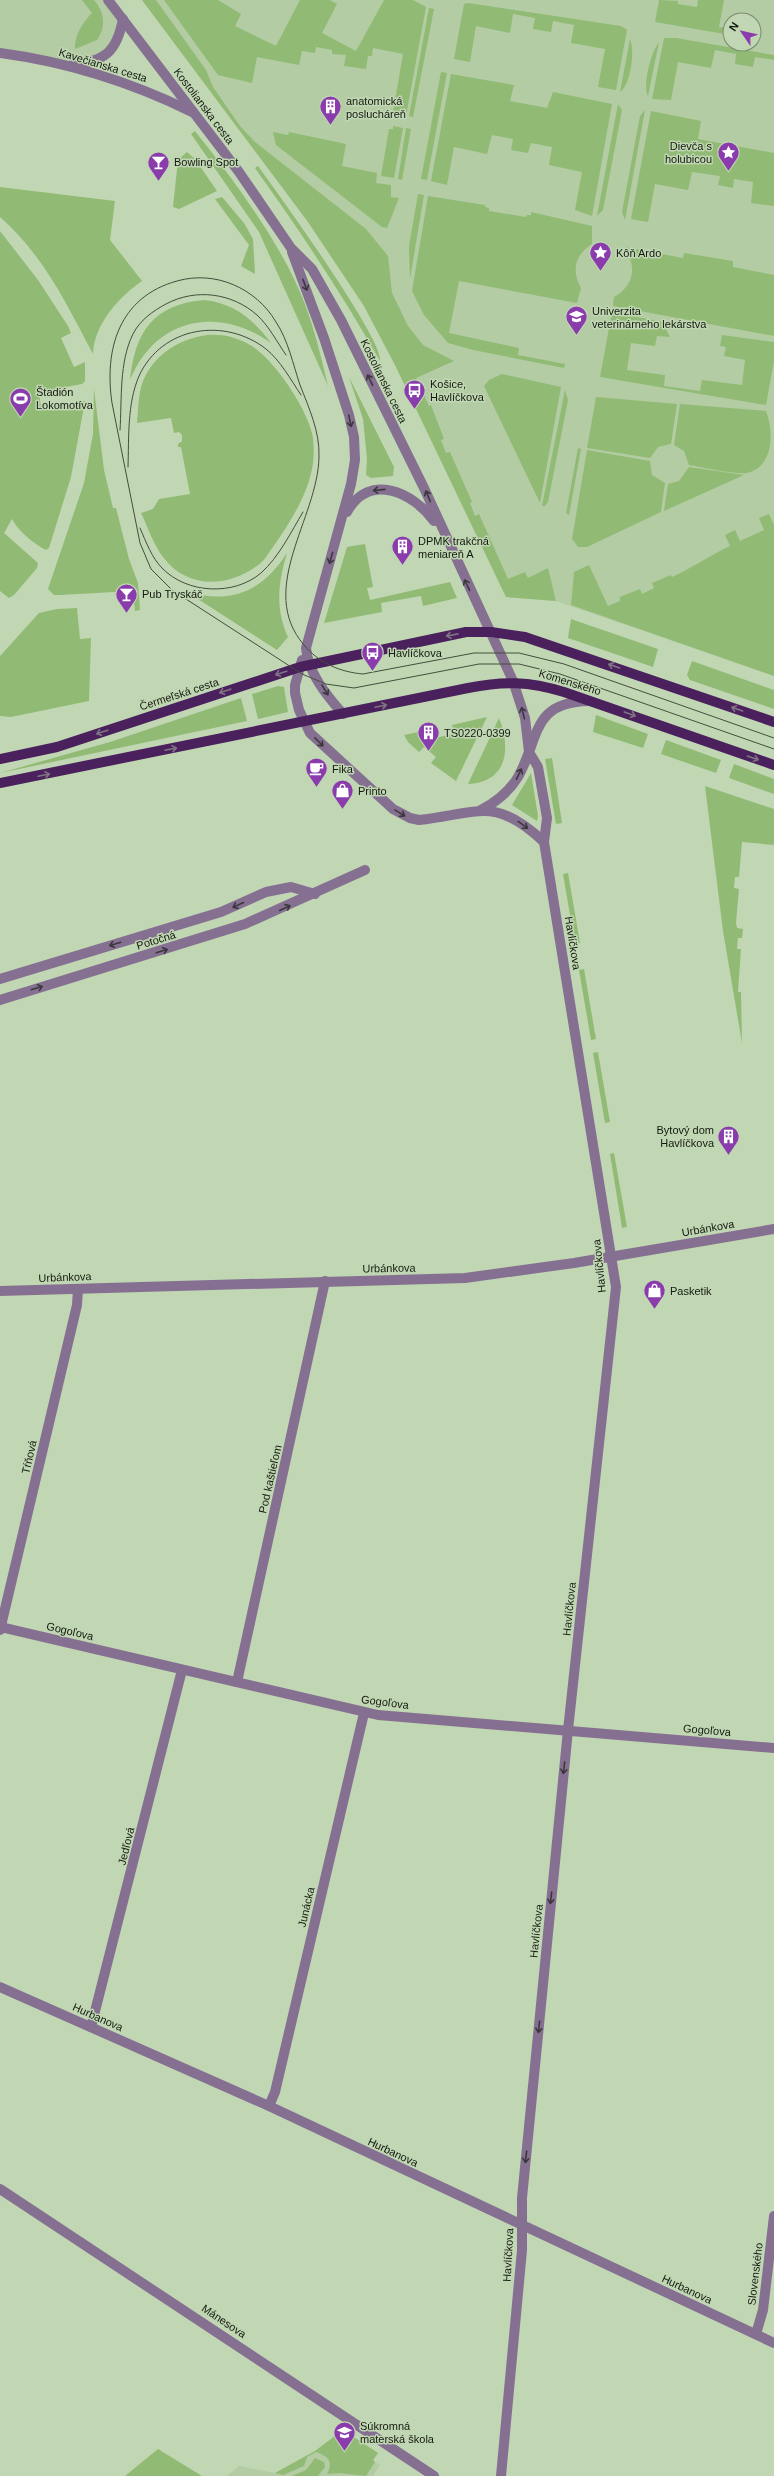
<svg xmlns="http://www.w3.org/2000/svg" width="774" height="2476" font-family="Helvetica,sans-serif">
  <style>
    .built { fill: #b3cca3; fill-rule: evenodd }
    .green { fill: #91bb74 }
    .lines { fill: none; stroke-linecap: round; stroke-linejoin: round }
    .minor { stroke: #867092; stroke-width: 10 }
    .major { stroke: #4a215d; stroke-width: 10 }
    .tram { stroke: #434e3c; stroke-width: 1 }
    .oneway { stroke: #3b383c }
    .oneway2 { stroke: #807384 }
    .labels { text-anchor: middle; stroke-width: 3; stroke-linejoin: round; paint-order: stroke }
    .street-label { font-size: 11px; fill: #131a0e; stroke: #c1d7b4 }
    .poi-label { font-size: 11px; fill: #131a0e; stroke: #c1d7b4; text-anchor: start }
  </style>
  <rect width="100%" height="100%" fill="#c1d7b4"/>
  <!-- built -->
  <g class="built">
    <polygon points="0,0 108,0 123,19 105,55 65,65 0,53"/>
    <path d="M142 0H774V676L556 601 506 597 396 367 364 306 308 222ZM730 20H754V44H730Z"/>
    <polygon points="343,2430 378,2453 373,2461 380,2465 373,2476 227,2476 239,2466 275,2473 315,2451"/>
  </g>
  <!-- green -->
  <g class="green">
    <path d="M82 0H94C104 12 107 26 97 40L75 49C74 36 83 22 92 13Z"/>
    <polygon points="142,0 156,0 206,70 213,87 240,126 255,142 366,229 388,256 392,293 408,326 423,345 454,361 416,378 429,406 431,405 444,439 441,440 446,453 450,452 472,502 470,503 475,516 479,514 508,579 525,572 528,578 548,568 556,601 506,597 396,367 364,306 308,222"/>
    <polygon points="164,0 218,0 241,14 235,26 276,46 300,0 330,0 337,4 322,33 356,51 384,0 413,0 426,7 406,116 396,114 393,112 403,54 373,48 372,56 368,56 366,69 344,66 346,55 332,54 332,50 316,47 315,53 302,51 299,65 257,57 252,83 218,75"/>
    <polygon points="659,0 678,1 678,4 697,7 698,0 724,0 719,27 730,29 730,35 655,22"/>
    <polygon points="468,3 621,26 627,30 616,90 598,87 605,49 571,43 574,25 553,21 551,32 533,29 535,18 513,14 510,33 476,26 470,62 454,59 464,4"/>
    <polygon points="429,8 434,9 413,117 409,116"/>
    <polygon points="664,38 676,38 774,55 774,60 755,57 753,67 735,64 736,54 715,50 711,68 678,62 671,100 652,99"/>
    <path d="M630 39C635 51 631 84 620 92Z"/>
    <path d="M659 42 648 96C642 86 651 52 659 42Z"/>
    <polygon points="441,72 447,73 427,180 421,179"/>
    <polygon points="451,74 514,85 510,101 547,108 553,92 612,104 592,216 575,210 582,172 549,165 552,147 531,143 528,153 511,150 513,139 492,135 487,154 454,147 447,185 431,181"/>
    <polygon points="618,104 622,110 603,210 597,216"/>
    <polygon points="645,110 625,220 622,212 640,116"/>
    <polygon points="651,111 701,121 698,139 774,153 774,206 751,203 753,182 734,179 733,188 718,185 720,176 692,172 688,190 655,184 648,222 631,219"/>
    <polygon points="393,126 403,128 394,178 381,176 389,129 393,129"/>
    <polygon points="406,128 411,129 402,180 398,179"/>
    <path d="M195 131C233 179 280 242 303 299 314 327 321 356 328 386L259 232 191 134Z"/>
    <polygon points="273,132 288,135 289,132 346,144 342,166 377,173 376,183 391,185 391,197 399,198 387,228 382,227 276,145"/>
    <polygon points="187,152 195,159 217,191 179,209 173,207 178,160"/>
    <path d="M258 166C277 192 384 340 380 361 342 294 300 231 255 168Z"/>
    <path d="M0 187 115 201 110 240 142 281C119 297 94 324 93 354 66 303 44 256 0 217Z"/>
    <polygon points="418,194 424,195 410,279 409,246"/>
    <path d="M428 196 485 205V207L489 208V211L526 217 527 215H531V212L592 226V244C575 255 571 270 581 288L577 303 459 281 449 333 519 348 518 355 565 364 564 368 473 350 448 343 424 315 412 291Z"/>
    <polygon points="222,197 244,223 253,239 255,274 241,266 249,245 215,199"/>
    <path d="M0 231 38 280 68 326 71 333 61 338 74 367 85 362V381L82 384 39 392 41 408 85 401 71 477 49 548 46 550C34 544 18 531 12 519L4 533 38 563 37 568 14 595 9 598 0 591Z"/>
    <path d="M625 247 683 258 684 253 733 261V267L774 275V336L613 306 614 297C629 289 636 274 630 259 628 254 625 252 625 247Z"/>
    <path d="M205 300C235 304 253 319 271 343 218 305 155 318 130 380 135 332 153 304 205 300Z"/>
    <polygon points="612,312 662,322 670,337 657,336 655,346 631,343 627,370 665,375 664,386 700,391 702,380 742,385 745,360 724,356 726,347 720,346 722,335 774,342 774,361 766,405 600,377"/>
    <path d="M207 335C222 334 237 337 250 345 274 359 305 406 312 433 314 442 314 454 313 463 308 499 284 531 264 560 235 587 189 592 163 557 153 544 148 527 141 513L153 509 159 499 190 494 181 447H178V444L182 441V435L179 432 174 433 171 418 137 423C138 413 138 402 140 392 146 360 176 339 207 335Z"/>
    <polygon points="502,374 561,387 540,503 484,386 489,380"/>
    <polygon points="349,377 394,467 393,476 371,478 366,475 367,459 363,419"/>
    <polygon points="94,389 104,470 113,508 116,508 129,559 138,583 140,610 135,611 133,591 60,595 54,595 48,589 84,483 93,434"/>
    <polygon points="565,390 568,400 548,502 545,506 542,506"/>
    <polygon points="596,397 677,404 671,444 658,447 650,458 587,448"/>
    <path d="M680 404 766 411C774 431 774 467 747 473 737 475 701 467 689 465L684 451 674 445Z"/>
    <polygon points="578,448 581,449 569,515 566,513"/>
    <polygon points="587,450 650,461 652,475 665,483 661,512 587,547 578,547 572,539"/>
    <polygon points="689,467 744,475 664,511 668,484 679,481"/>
    <path d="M769 514 774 525V676L571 605 574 572 589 565 608 606 620 601V597L640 589 642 594 654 588 652 583 671 575 672 577C692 568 709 556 730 546L725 535 735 530 740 541 764 530 759 518Z"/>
    <polygon points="365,544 373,587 367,588 370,600 450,582 457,598 423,606 421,596 381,603 382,612 324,623 347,547"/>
    <path d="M287 553C278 583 275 608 288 637L277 650 187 592C231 604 262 592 287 553Z"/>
    <polygon points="77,608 80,639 91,638 89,701 11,717 0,716 0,656 39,613 57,609"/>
    <polygon points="571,619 658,649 653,667 568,638"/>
    <polygon points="692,661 774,690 774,709 690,680 687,675"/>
    <polygon points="278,686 284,687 288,712 258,719 252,694"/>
    <polygon points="241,698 247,721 0,773 110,742"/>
    <polygon points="596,715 648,734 643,748 593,732"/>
    <polygon points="487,717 456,781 431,763 436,757 424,747 419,752 408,742 404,735 432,729 434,738 454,734 452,725"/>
    <path d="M499 718C511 748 508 782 468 784Z"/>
    <polygon points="666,740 721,760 716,773 661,754"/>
    <polygon points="552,758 562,823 556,824 545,759"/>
    <polygon points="734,764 774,779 774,794 729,778"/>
    <polygon points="531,773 538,816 537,821 512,805"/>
    <polygon points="705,786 774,809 774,845 742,842 739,877 735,877 734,888 739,889 736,923 737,928 743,929 742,938 738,938 737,949 741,949 738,992 741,992 742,1043 723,931"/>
    <polygon points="568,873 580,943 575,944 563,874"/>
    <polygon points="584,969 596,1039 591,1040 579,970"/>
    <polygon points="598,1052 610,1122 605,1123 593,1053"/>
    <polygon points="614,1153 627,1227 622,1228 610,1154"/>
    <path d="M343 2430 378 2453 373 2460 375 2462 366 2476 340 2473 327 2474C334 2462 328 2456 316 2452L307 2457 304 2466 283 2475 275 2473 315 2451Z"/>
    <polygon points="158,2449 202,2476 125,2476"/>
    <polygon points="315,2458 324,2462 325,2467 318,2476 292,2476 306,2470"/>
  </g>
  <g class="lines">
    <!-- minor -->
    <g class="minor">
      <polyline points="108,0 239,172 291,248 312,269 341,320 424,488 513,681 525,718 529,752 538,767 547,818 544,842 616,1287 568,1730 522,2198 522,2250 501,2476"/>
      <path d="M0 53C68 62 131 82 192 112"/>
      <path d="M73 64C105 62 117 51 123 19"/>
      <path d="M292 252 324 338 349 415 354 437 355 460 351 484 306 648C308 673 327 696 343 714"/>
      <path d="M347 512C369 472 413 492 434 521"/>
      <path d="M302 660 295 685V693L299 710 310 733 393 809 410 818 419 820C479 813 495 796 544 842"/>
      <path d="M481 810C496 802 509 792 518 777 540 738 531 702 589 701"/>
      <polyline points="0,979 221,912 266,892 291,887 315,894"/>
      <polyline points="0,1000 245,924 365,870"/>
      <polyline points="0,1291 465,1278 574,1263 774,1229"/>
      <polyline points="1,1627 378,1715 774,1748"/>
      <polyline points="0,1630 77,1305 78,1289"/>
      <polyline points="237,1682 325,1281"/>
      <polyline points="0,1987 269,2106 774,2343"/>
      <polyline points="91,2027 182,1670"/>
      <polyline points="269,2106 275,2092 364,1713"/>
      <polyline points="0,2189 434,2476"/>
      <polyline points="756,2334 763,2310 774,2216"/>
    </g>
    <!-- major -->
    <g class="major">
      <polyline points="0,759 57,747 300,667 466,632 491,632 525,637 774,722"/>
      <path d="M0 783 468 688C504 681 528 681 564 692L774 765"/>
    </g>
    <!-- tram -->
    <g class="tram">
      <path d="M120 430C122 399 119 362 133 334 140 320 153 311 166 304 196 288 232 293 257 315 269 326 277 342 286 355"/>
      <path d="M128 467C129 438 127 404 139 376 162 326 225 317 266 349 280 360 291 380 301 395"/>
      <path d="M140 528C146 542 152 558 162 568 187 594 234 596 261 573 279 557 291 532 303 512"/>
      <path d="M774 738 564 664 519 653H474L363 674C340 672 319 663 304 645 256 589 318 518 319 457 320 432 309 408 300 385 293 364 288 340 276 322 256 288 215 270 177 281 119 297 104 349 112 403L140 543 151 569 172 590 302 674 326 684 354 688 479 664H519L560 674 774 749"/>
    </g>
  </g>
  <!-- one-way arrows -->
  <defs><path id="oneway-shaft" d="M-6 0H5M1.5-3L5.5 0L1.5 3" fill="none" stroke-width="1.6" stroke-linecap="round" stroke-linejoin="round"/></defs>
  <g class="oneway">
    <use href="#oneway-shaft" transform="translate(305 285) rotate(70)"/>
    <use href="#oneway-shaft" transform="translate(370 380) rotate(-116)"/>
    <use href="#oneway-shaft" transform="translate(350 421) rotate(78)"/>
    <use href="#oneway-shaft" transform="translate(379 490) rotate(174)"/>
    <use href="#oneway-shaft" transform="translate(428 496) rotate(-113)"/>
    <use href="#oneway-shaft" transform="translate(331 558) rotate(106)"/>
    <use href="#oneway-shaft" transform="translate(467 585) rotate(-115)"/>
    <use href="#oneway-shaft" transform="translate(325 690) rotate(58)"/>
    <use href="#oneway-shaft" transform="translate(523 713) rotate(-104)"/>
    <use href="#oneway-shaft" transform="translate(319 742) rotate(45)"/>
    <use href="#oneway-shaft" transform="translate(519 774) rotate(-64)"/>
    <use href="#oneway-shaft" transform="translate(400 813) rotate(32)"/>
    <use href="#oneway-shaft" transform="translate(523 825) rotate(36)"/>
    <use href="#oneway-shaft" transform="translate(238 905) rotate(155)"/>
    <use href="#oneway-shaft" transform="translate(285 908) rotate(-25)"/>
    <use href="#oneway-shaft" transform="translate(115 944) rotate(163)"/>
    <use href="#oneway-shaft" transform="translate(162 951) rotate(-17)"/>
    <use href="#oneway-shaft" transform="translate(37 988) rotate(-17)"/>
    <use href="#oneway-shaft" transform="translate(564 1768) rotate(96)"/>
    <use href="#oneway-shaft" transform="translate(551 1898) rotate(96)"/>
    <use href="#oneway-shaft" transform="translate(539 2027) rotate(96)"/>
    <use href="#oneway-shaft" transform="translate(526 2157) rotate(96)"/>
  </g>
  <g class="oneway2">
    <use href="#oneway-shaft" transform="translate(452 635) rotate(169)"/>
    <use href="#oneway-shaft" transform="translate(614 666) rotate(-161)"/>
    <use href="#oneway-shaft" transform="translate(281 673) rotate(162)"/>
    <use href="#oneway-shaft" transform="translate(225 691) rotate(162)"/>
    <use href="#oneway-shaft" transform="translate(381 706) rotate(-12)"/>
    <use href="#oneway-shaft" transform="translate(737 709) rotate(-161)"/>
    <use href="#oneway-shaft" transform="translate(630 714) rotate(20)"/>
    <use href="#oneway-shaft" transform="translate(102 732) rotate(162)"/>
    <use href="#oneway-shaft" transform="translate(171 749) rotate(-12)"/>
    <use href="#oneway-shaft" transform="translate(753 758) rotate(19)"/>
    <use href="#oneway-shaft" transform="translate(44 775) rotate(-12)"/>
  </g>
  <!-- icons -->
  <defs>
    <symbol id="building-pin" viewBox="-11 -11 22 30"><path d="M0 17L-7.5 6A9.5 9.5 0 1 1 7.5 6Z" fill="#8a3cad" stroke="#c1d7b4"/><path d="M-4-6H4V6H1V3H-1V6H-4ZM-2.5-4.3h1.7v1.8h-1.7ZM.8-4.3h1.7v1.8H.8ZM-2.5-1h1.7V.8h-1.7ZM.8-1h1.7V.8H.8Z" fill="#fff"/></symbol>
    <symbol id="sight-pin" viewBox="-11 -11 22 30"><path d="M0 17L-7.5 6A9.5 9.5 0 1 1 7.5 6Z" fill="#8a3cad" stroke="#c1d7b4"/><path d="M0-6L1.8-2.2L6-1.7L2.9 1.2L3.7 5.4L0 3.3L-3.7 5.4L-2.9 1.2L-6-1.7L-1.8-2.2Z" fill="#fff"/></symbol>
    <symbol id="bar-pin" viewBox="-11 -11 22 30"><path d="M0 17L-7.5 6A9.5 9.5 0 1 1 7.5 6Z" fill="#8a3cad" stroke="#c1d7b4"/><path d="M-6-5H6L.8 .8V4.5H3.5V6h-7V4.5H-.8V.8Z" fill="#fff"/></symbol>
    <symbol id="university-pin" viewBox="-11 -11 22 30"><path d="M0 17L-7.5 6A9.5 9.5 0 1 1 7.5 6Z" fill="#8a3cad" stroke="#c1d7b4"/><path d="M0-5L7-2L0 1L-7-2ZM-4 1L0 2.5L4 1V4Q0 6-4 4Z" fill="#fff"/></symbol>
    <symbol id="bus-pin" viewBox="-11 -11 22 30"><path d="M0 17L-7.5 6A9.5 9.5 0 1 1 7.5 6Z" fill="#8a3cad" stroke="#c1d7b4"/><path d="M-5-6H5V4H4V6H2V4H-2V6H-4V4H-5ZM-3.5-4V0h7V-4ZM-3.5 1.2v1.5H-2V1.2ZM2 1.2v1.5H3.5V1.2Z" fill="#fff"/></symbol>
    <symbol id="stadium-pin" viewBox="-11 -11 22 30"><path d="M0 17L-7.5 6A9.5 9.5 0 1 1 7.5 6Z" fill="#8a3cad" stroke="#c1d7b4"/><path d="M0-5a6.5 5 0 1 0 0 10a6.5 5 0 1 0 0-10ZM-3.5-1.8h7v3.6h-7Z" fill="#fff"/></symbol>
    <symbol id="cafe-pin" viewBox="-11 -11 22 30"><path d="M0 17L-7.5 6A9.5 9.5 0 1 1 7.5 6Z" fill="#8a3cad" stroke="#c1d7b4"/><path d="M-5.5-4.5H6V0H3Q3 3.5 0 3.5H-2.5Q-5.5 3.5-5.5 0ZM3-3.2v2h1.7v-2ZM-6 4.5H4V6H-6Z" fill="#fff"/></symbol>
    <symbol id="shop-pin" viewBox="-11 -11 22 30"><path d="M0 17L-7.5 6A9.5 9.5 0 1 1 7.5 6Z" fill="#8a3cad" stroke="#c1d7b4"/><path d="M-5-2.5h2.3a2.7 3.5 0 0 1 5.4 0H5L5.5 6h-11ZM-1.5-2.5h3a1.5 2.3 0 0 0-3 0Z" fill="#fff"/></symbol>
    <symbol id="school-pin" viewBox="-11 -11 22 30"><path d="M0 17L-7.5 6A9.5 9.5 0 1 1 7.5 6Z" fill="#8a3cad" stroke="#c1d7b4"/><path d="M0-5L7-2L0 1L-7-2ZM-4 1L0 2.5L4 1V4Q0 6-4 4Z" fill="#fff"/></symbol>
  </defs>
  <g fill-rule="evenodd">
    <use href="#building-pin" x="318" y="94" width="25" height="34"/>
    <use href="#sight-pin" x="716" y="140" width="25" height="34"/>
    <use href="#bar-pin" x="146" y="150" width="25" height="34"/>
    <use href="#sight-pin" x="588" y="240" width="25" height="34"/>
    <use href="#university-pin" x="564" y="304" width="25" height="34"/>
    <use href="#bus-pin" x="402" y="378" width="25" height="34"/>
    <use href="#stadium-pin" x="8" y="386" width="25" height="34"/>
    <use href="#building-pin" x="390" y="534" width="25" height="34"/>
    <use href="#bar-pin" x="114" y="582" width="25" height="34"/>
    <use href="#bus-pin" x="360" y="640" width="25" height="34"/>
    <use href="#building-pin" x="416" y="720" width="25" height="34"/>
    <use href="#cafe-pin" x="304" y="756" width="25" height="34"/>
    <use href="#shop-pin" x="330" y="778" width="25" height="34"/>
    <use href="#building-pin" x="716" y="1124" width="25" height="34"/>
    <use href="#shop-pin" x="642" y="1278" width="25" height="34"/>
    <use href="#school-pin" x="332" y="2420" width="25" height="34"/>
  </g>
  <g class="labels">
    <!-- street labels -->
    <g class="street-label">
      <text transform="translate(103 65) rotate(17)" y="4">Kavečianska cesta</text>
      <text transform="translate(204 106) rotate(53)" y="4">Kostolianska cesta</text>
      <text transform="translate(384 381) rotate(64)" y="4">Kostolianska cesta</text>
      <text transform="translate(570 682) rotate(17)" y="4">Komenského</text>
      <text transform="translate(179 694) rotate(-18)" y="4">Čermeľská cesta</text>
      <text transform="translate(156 940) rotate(-17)" y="4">Potočná</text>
      <text transform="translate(573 943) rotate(81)" y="4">Havlíčkova</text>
      <text transform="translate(708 1228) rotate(-10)" y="4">Urbánkova</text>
      <text transform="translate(599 1266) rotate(-96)" y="4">Havlíčkova</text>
      <text transform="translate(389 1268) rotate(-1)" y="4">Urbánkova</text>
      <text transform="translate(65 1277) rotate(-2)" y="4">Urbánkova</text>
      <text transform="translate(29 1457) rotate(-77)" y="4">Tŕňová</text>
      <text transform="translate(270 1479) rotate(-77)" y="4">Pod kaštieľom</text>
      <text transform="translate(569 1609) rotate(-84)" y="4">Havlíčkova</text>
      <text transform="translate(70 1631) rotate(13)" y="4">Gogoľova</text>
      <text transform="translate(385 1702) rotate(7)" y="4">Gogoľova</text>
      <text transform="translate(707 1730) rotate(5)" y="4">Gogoľova</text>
      <text transform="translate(126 1846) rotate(-76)" y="4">Jedľová</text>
      <text transform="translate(306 1907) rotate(-77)" y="4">Junácka</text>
      <text transform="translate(536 1931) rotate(-84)" y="4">Havlíčkova</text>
      <text transform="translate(98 2017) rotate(24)" y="4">Hurbanova</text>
      <text transform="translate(393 2152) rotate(25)" y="4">Hurbanova</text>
      <text transform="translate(508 2255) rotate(-87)" y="4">Havlíčkova</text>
      <text transform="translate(755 2274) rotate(-83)" y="4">Slovenského</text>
      <text transform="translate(687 2289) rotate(25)" y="4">Hurbanova</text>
      <text transform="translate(224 2321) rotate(34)" y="4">Mánesova</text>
    </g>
    <!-- poi labels -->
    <g class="poi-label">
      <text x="346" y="105">anatomická<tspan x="346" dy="13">poslucháreň</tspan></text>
      <text x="712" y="150" text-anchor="end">Dievča s<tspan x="712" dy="13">holubicou</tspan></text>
      <text x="174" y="166">Bowling Spot</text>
      <text x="616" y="257">Kôň Ardo</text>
      <text x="592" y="315">Univerzita<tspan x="592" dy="13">veterinárneho lekárstva</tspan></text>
      <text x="430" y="388">Košice,<tspan x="430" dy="13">Havlíčkova</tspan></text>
      <text x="36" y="396">Štadión<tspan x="36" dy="13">Lokomotíva</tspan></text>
      <text x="418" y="545">DPMK trakčná<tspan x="418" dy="13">meniareň A</tspan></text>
      <text x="142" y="598">Pub Tryskáč</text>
      <text x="388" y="657">Havlíčkova</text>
      <text x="444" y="737">TS0220-0399</text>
      <text x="332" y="773">Fika</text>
      <text x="358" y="795">Printo</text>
      <text x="714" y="1134" text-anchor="end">Bytový dom<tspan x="714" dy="13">Havlíčkova</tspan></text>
      <text x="670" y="1295">Pasketik</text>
      <text x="360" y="2430">Súkromná<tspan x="360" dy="13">materská škola</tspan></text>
    </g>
  </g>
  <!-- north arrow -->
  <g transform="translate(742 32) rotate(304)"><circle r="19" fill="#c1d7b4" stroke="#7b8b72"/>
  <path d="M0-3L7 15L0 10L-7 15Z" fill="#8a3cad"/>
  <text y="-6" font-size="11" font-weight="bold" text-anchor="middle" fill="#131a0e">N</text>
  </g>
</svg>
